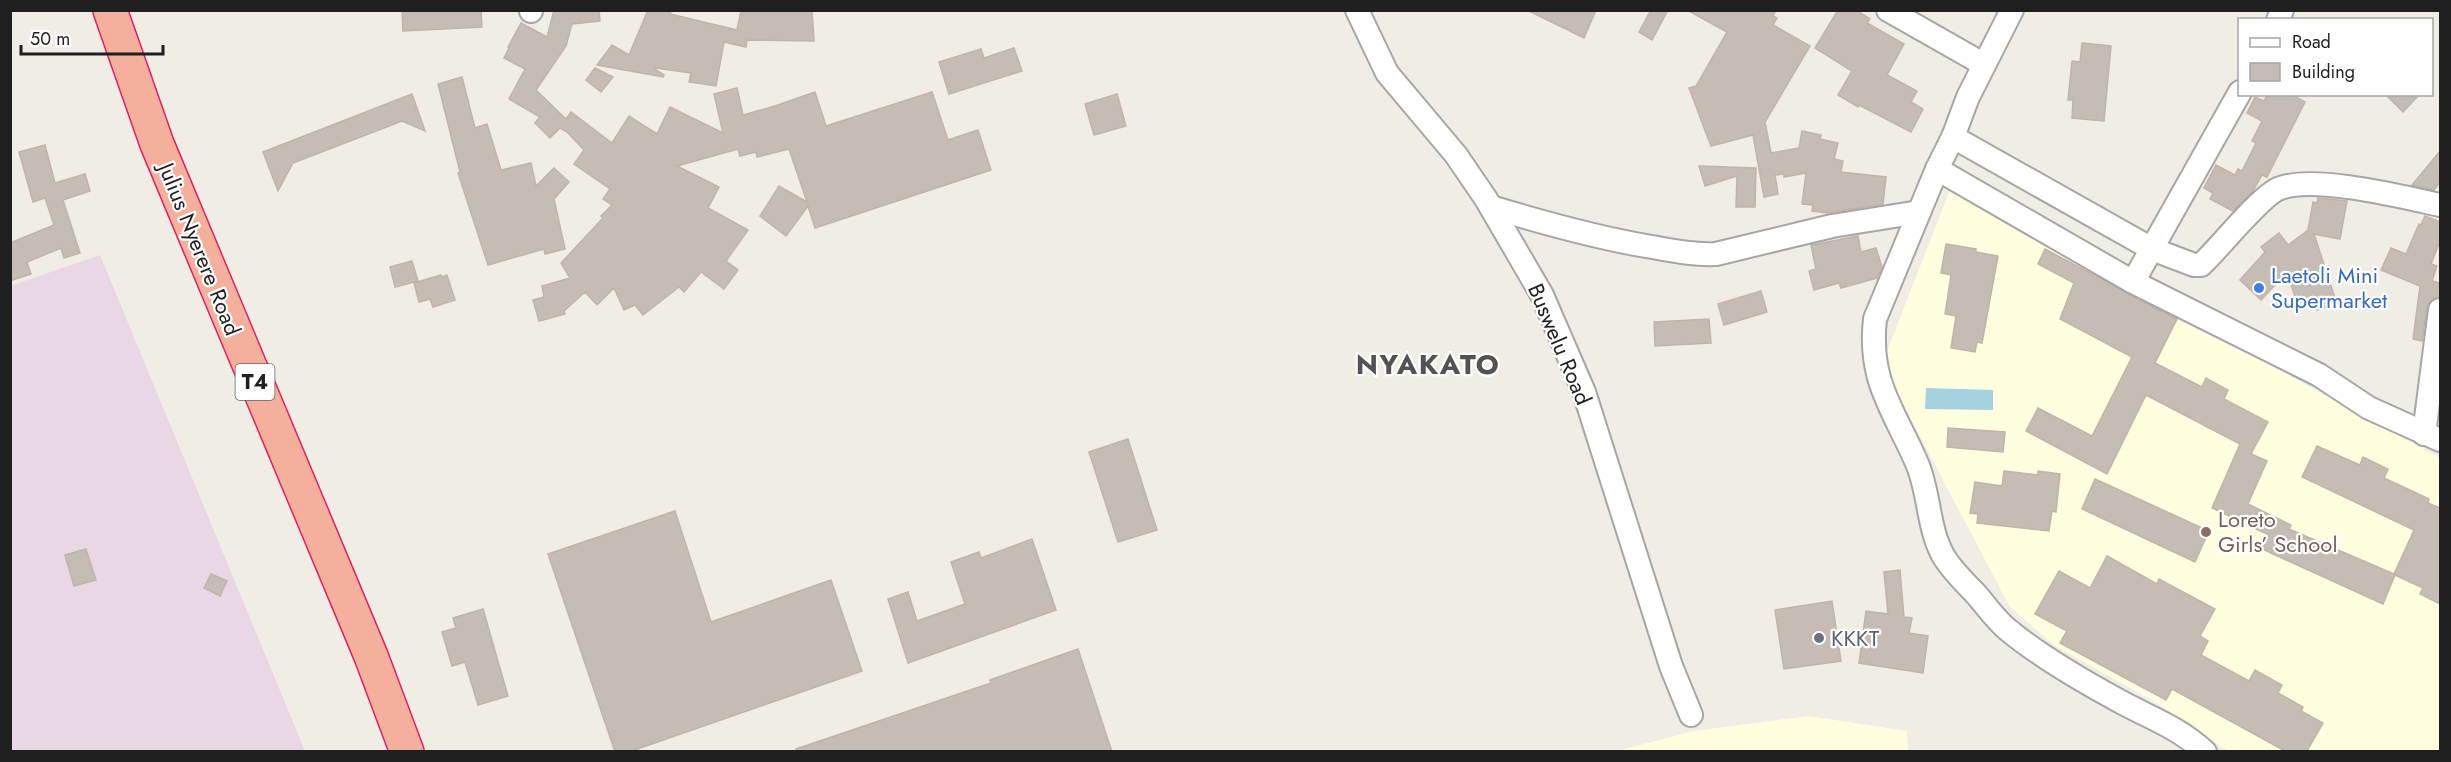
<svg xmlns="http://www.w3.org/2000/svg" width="2451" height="762" font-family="Jost,sans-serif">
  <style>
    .industrial { fill: #ead7e6 }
    .education { fill: #ffffe0 }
    .water { fill: #a5d2df }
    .building { fill: #c5bcb4; stroke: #c3b3a7; stroke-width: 1.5 }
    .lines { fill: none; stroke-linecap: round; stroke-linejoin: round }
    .minor-casing { stroke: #a6a6a6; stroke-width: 26 }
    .trunk-casing { stroke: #e02063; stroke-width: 36 }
    .minor { stroke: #fff; stroke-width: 22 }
    .trunk { stroke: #f4b09c; stroke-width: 33 }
    .shop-dot { fill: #3f7fe0; stroke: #fff; stroke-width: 2 }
    .education-dot { fill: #8d6e63; stroke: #fff; stroke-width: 2 }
    .worship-dot { fill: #6b7280; stroke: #fff; stroke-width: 2 }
    .labels { text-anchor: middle; stroke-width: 4.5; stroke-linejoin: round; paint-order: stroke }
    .shield { fill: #fff; stroke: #626262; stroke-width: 1.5 }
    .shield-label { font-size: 21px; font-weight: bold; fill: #1f1f1f }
    .street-label { font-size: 22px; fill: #1f1f1f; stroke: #fff }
    .shop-label { font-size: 22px; fill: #366cbe; stroke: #fff; text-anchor: start }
    .education-label { font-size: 22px; fill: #785e54; stroke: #fff; text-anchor: start }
    .worship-label { font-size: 22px; fill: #5b616d; stroke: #fff; text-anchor: start }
    .district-label { font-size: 28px; font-weight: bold; letter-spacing: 1.5px; fill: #525252; stroke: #fff }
  </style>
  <rect width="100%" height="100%" fill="#f0ede5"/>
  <!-- industrial -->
  <polygon class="industrial" points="100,255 305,751 11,751 10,286"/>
  <!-- education -->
  <g class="education">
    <polygon points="1950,190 2440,458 2440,751 2228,751 2160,705 2054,645 2010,607 1882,364"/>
    <polygon points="1809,716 1907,731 1908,751 1617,751 1694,731"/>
  </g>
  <!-- water -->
  <polygon class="water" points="1926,388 1993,390 1993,410 1925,409"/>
  <!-- building -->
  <g class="building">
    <polygon points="402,10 481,10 482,27 403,31"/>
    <polygon points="554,10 599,10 600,21 572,24 566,46 536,90 566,119 571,112 612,143 629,116 657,134 670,107 723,133 714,94 737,88 743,115 775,106 815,92 826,126 932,92 948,140 978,130 991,170 815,228 808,206 786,236 760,216 779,186 807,202 789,149 757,157 756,152 740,156 738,149 677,166 719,187 708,208 748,230 726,261 738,270 724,289 701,272 684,292 679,287 643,315 635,305 624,310 614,288 597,305 585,292 564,311 565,314 539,321 533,300 544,297 542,286 570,278 561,263 603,218 601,216 612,205 603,199 610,189 574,164 584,150 567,132 560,128 550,138 535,123 540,117 509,99 525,69 504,58 509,48 508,47 521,23 547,37"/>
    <polygon points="648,10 672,10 670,14 737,30 741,10 812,10 814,41 747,40 746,47 724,42 716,86 689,82 691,73 656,68 655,69 664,75 663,77 597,65 612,45 629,55"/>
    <polygon points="1527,10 1596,10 1584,38"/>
    <polygon points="1651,10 1668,10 1652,40 1639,32"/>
    <polygon points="1687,10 1776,10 1773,16 1777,18 1773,25 1810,46 1765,122 1771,153 1799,148 1802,131 1821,135 1820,139 1838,143 1834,159 1843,161 1841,172 1886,177 1883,204 1828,213 1812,211 1813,205 1802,204 1806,173 1784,177 1784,174 1775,175 1778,194 1764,197 1753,135 1711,146 1689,88 1696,86 1727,32"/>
    <polygon points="1838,10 1856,10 1870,19 1867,23 1904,44 1887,75 1917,91 1911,102 1923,109 1911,132 1859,105 1858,107 1838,95 1852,71 1815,48"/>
    <polygon points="2082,43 2111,46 2104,121 2072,118 2073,100 2068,100 2072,61 2080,62"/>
    <polygon points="1014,48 1022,71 949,94 939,62 981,49 984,58"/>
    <polygon points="595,68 613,77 601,92 586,80"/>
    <polygon points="462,77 475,128 487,124 501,170 531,163 536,186 554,168 569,182 554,199 565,249 545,254 544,249 488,265 458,173 460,172 438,84"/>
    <polygon points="412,94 425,131 402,121 293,163 278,191 263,152"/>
    <polygon points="1117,94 1126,126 1094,135 1085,104"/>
    <polygon points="2268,94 2291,94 2305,102 2267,177 2262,175 2253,191 2233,211 2210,199 2213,193 2204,188 2216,165 2235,175 2238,169 2242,171 2256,143 2252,141 2262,121 2247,113 2255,97 2264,101"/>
    <polygon points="2385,94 2420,94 2403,112"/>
    <polygon points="45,145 55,183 85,174 90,191 63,200 80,253 64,258 61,248 27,262 31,274 10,281 10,243 54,225 45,198 33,202 19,152"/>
    <polygon points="2440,151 2440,182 2434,190 2412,185"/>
    <polygon points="1699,166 1756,168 1755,207 1736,207 1737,176 1705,186"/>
    <polygon points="2318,198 2347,201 2340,239 2314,234 2337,304 2317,310 2313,298 2297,303 2287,272 2261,300 2240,280 2265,252 2261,247 2279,233 2288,245 2308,230 2313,202 2317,203"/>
    <polygon points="2425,216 2440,222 2440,241 2431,264 2437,266 2432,281 2440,283 2440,297 2430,301 2427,308 2422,341 2413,339 2420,286 2381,270 2391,248 2406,254 2419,224 2421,225"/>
    <polygon points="1858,236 1861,252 1876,248 1882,267 1877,278 1841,288 1839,283 1814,290 1809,271 1816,269 1811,245"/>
    <polygon points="1946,244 1976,249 1976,252 1998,256 1982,343 1977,342 1975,352 1951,348 1956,316 1945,314 1951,275 1941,273"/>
    <polygon points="2045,249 2177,319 2155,363 2202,387 2206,378 2228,390 2224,399 2268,422 2251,454 2267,461 2248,504 2291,525 2289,529 2394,574 2414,530 2302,477 2317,446 2360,465 2363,457 2388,469 2384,478 2429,499 2428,503 2440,508 2440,604 2420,594 2423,588 2395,575 2383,604 2262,549 2269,535 2212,508 2240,444 2146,395 2107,474 2026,431 2038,408 2092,436 2132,357 2060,319 2074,283 2038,264"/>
    <polygon points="412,261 418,281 395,287 390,267"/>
    <polygon points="441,275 442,277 447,275 455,300 433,307 430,299 419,302 414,283"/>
    <polygon points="1761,291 1767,312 1724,325 1718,304"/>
    <polygon points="1709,319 1711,343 1655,346 1654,322"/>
    <polygon points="1948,428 2005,432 2003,452 1947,447"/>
    <polygon points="1128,439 1157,530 1118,542 1089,452"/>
    <polygon points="2004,471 2038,475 2038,471 2060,474 2056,512 2052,511 2049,531 1977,523 1978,514 1970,513 1975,482 2002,486"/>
    <polygon points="2095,479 2209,531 2195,562 2082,509"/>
    <polygon points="675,511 711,622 831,580 862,671 629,752 615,752 548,554"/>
    <polygon points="1032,539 1056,610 908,663 888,599 908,592 917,621 965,604 951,562 979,552 981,558"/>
    <polygon points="86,549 96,580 74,586 65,555"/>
    <polygon points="2107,556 2157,584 2159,579 2215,609 2200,636 2208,641 2201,655 2249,681 2255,670 2282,685 2278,693 2303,707 2301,711 2323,723 2307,751 2285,751 2172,689 2166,700 2060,643 2067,631 2035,614 2059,571 2090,588"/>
    <polygon points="1900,570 1904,617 1912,618 1909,633 1928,636 1923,673 1859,663 1866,611 1888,614 1884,572"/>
    <polygon points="211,574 227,581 220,596 204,588"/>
    <polygon points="1832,601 1841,661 1784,669 1775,610"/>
    <polygon points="483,609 508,696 478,705 465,662 452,666 442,632 456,628 453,618"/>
    <polygon points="1078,649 1112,752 797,752 796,749 991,683 990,680"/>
  </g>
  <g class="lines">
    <defs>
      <g id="minor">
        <polyline points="1357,10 1387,73 1456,155 1486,199 1542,295 1584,392 1671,666 1691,715"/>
        <polyline points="1888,10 1983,64"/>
        <path d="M2012 10 1968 97 1953 137 1937 169 1875 319C1868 380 1893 409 1916 461 1930 491 1927 528 1944 557 1952 570 1963 581 1974 592 1985 604 1995 619 2007 629 2039 656 2086 683 2123 703 2153 719 2179 728 2205 752"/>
        <polyline points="531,11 531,10"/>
        <polyline points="2278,20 2282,10"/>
        <path d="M1953 137 2152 249 2194 265H2201L2207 259C2223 243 2258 200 2276 190 2307 173 2404 197 2440 205"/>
        <polyline points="1937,169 2133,282 2319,375 2369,408 2440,440"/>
        <path d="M1491 207C1544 223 1597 238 1652 247 1674 251 1694 255 1716 254L1832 226 1919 212"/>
        <polyline points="2133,282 2240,92"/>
        <polyline points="2424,434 2440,310"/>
      </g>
      <polyline id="trunk" points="110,10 157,144 371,656 407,752"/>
    </defs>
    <!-- minor casing -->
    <use href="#minor" class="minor-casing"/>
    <!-- trunk casing -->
    <use href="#trunk" class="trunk-casing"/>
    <!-- minor -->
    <use href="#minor" class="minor"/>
    <!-- trunk -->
    <use href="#trunk" class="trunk"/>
  </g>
  <!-- markers -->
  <circle class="shop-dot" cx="2259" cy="288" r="6"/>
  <circle class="education-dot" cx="2206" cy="532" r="6"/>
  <circle class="worship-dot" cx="1819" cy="638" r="6"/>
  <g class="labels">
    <!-- shield labels -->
    <rect class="shield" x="235.5" y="364" width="39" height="36" rx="4.5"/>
    <g class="shield-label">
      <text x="255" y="389">T4</text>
    </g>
    <!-- street labels -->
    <g class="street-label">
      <text transform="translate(200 249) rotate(68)" y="8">Julius Nyerere Road</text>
      <text transform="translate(1560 344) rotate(67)" y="8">Buswelu Road</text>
    </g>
    <!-- shop labels -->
    <g class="shop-label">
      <text x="2271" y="283">Laetoli Mini<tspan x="2271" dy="25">Supermarket</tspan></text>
    </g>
    <!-- education labels -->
    <g class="education-label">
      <text x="2218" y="527">Loreto<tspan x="2218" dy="25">Girls’ School</tspan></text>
    </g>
    <!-- worship labels -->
    <g class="worship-label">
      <text x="1831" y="646">KKKT</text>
    </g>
    <!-- district labels -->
    <g class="district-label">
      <text x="1428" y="374">NYAKATO</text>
    </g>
  </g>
  <!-- border -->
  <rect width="2451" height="762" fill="none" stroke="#1f1f1f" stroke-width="24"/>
  <!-- legend -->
  <rect x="2238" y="18" width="195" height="78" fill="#ffffff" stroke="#a5a5a5" stroke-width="1.5"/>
  <rect x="2250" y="38" width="30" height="9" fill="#ffffff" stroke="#a5a5a5" stroke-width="1.5"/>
  <text x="2292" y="48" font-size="18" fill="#1f1f1f">Road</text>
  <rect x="2250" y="63" width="30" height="18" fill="#c5bcb4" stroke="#a5a5a5" stroke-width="1.5"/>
  <text x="2292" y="78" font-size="18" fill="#1f1f1f">Building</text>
  <!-- scale -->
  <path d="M21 45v9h142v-9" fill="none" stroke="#1f1f1f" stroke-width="3"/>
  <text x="30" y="45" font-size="18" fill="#1f1f1f" stroke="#ffffff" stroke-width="4.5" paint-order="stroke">50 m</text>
</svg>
